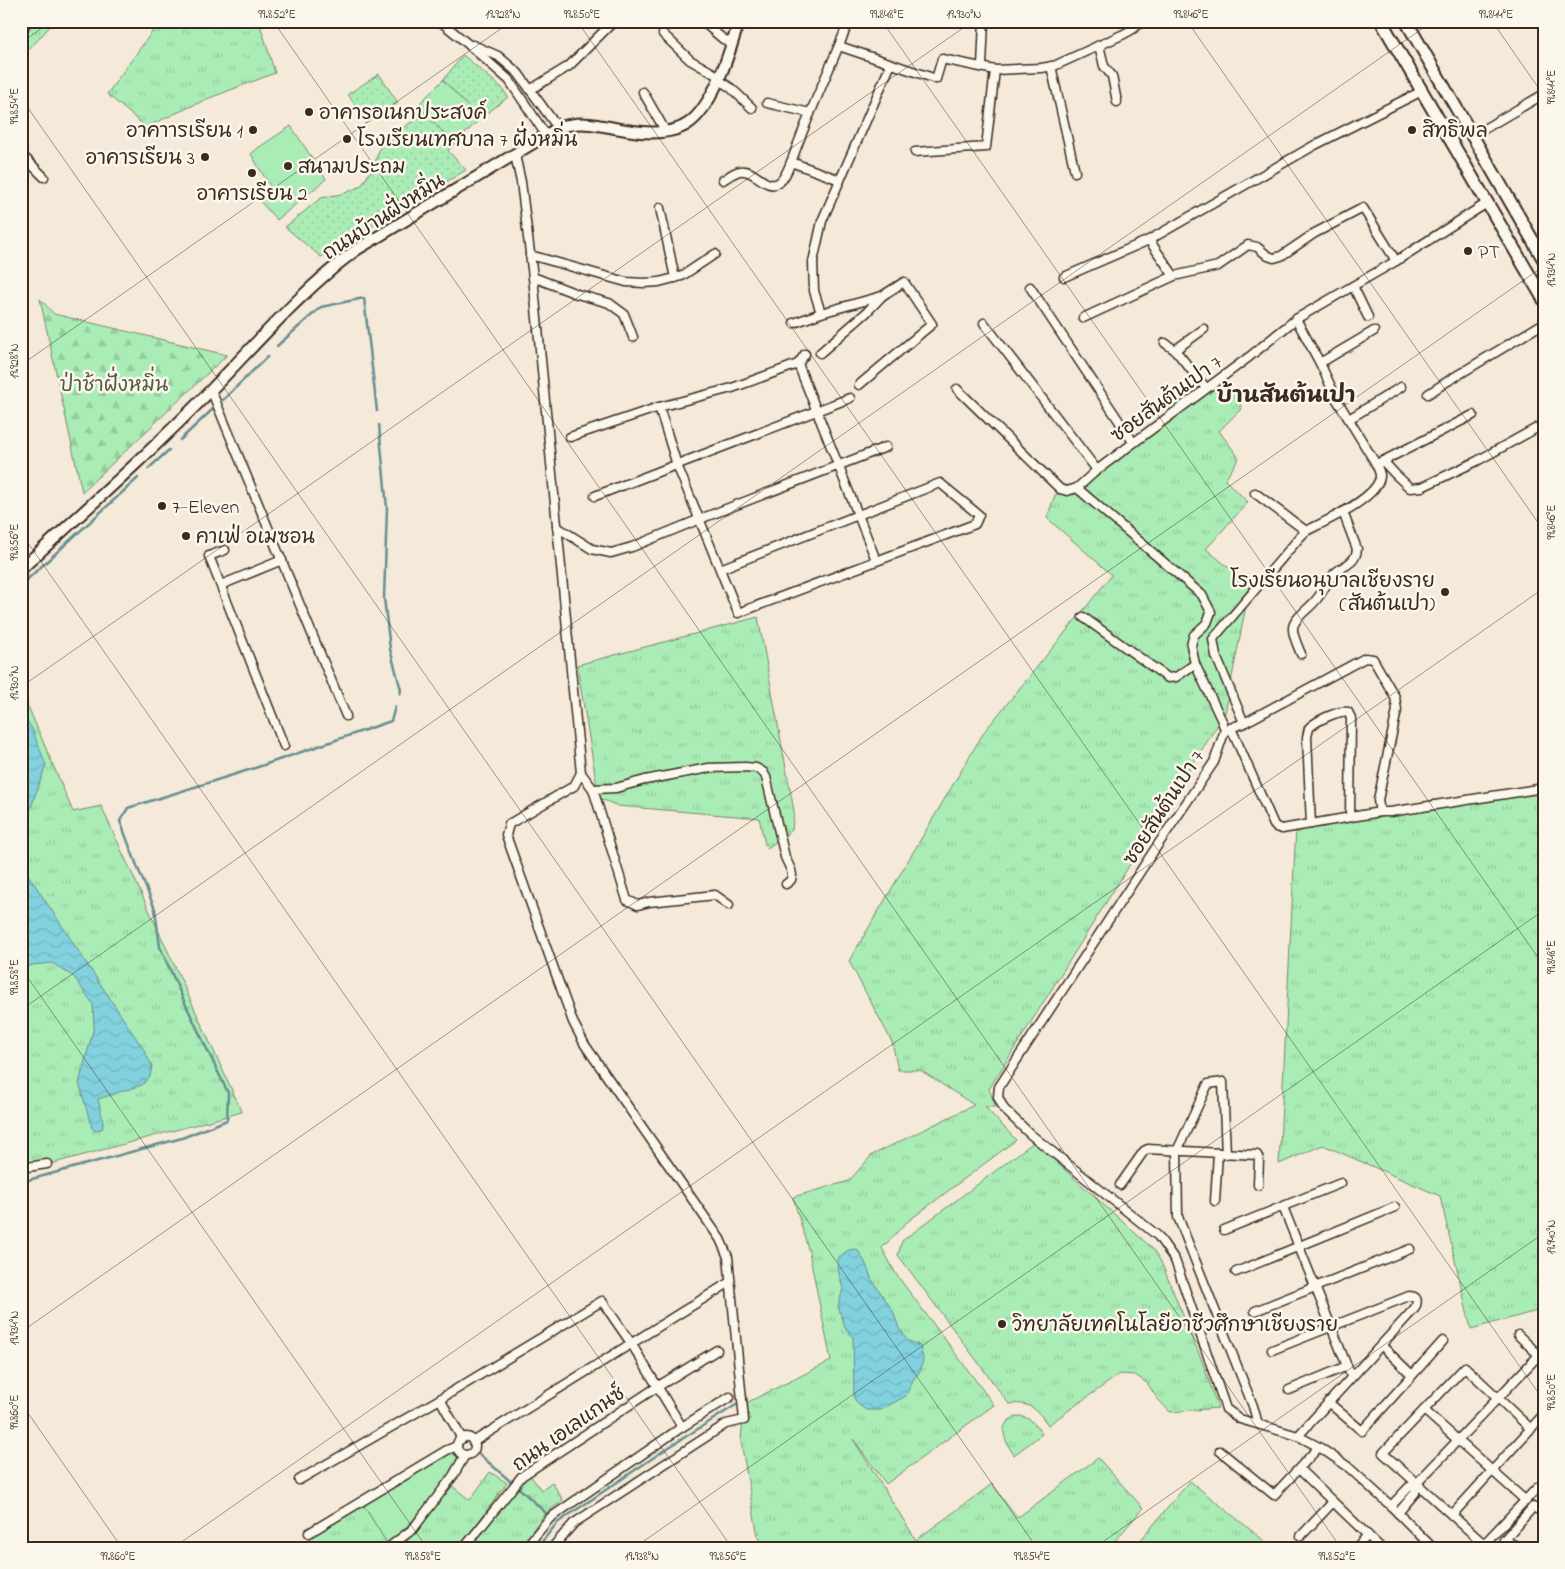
<svg xmlns="http://www.w3.org/2000/svg" width="1565" height="1569" font-family="'Indie Flower','Playpen Sans Thai',sans-serif">
  <style>
    .grass { fill: url(#grass-tufts); stroke: #728b6a }
    .forest { fill: url(#forest-firs); stroke: #728b6a }
    .park { fill: url(#park-dots); stroke: #728b6a }
    .garden { fill: #aaecb6; stroke: #728b6a }
    .water { fill: url(#water-waves); stroke: #668e91 }
    .lines { fill: none; stroke-linecap: round; stroke-linejoin: round }
    .stream { stroke: #668e91; stroke-width: 2.5 }
    .street-casing { stroke: #3b2a1e; stroke-width: 11 }
    .secondary-casing { stroke: #3b2a1e; stroke-width: 14 }
    .primary-casing { stroke: #3b2a1e; stroke-width: 15 }
    .street { stroke: #fbf7ec; stroke-width: 8 }
    .secondary { stroke: #fbf7ec; stroke-width: 10 }
    .primary { stroke: #fbf7ec; stroke-width: 11 }
    .ticks { fill: none; stroke: #3b2a1e; stroke-width: 1; stroke-opacity: 0.45 }
    .poi-dot { fill: #3b2a1e; stroke: #fbf7ec; stroke-width: 2 }
    .labels { text-anchor: middle; stroke-width: 5; stroke-linejoin: round; paint-order: stroke }
    .poi-label { font-size: 20px; fill: #3b2a1e; stroke: #fbf7ec; text-anchor: start }
    .street-label { font-size: 20px; fill: #3b2a1e; stroke: #fbf7ec }
    .park-label { font-size: 20px; fill: #575a44; stroke: #fbf7ec }
    .quarter-label { font-size: 22px; font-weight: bold; fill: #3b2a1e; stroke: #fbf7ec }
    .neatline { fill: none; stroke: #3b2a1e; stroke-width: 2 }
    .ticks-label { font-size: 12px; text-anchor: middle; fill: #3b2a1e }
  </style>
  <defs>
    <pattern id="grass-tufts" width="24" height="20" patternUnits="userSpaceOnUse" patternTransform="scale(1.25)"><rect width="24" height="20" fill="#aaecb6"/><path d="M3 7l-1-3M5 7V3M7 7l1-3M15 17l-1-3M17 17v-4M19 17l1-3" fill="none" stroke="#93cb9c"/></pattern>
    <pattern id="forest-firs" width="22" height="20" patternUnits="userSpaceOnUse" patternTransform="scale(1.25)"><rect width="22" height="20" fill="#aaecb6"/><path d="M5 1l3.5 6h-7zM16 11l3.5 6h-7z" fill="#93cb9c"/></pattern>
    <pattern id="park-dots" width="8" height="8" patternUnits="userSpaceOnUse" patternTransform="scale(1.25)"><rect width="8" height="8" fill="#aaecb6"/><path d="M2 2h.1M6 6h.1" fill="none" stroke="#93cb9c" stroke-width="1.8" stroke-linecap="round"/></pattern>
    <pattern id="water-waves" width="16" height="10" patternUnits="userSpaceOnUse" patternTransform="scale(1.25)"><rect width="16" height="10" fill="#82d1de"/><path d="M0 5q4-4 8 0t8 0" fill="none" stroke="#71b4be"/></pattern>
  </defs>
  <rect width="100%" height="100%" fill="#f5e9d9"/>
  <filter id="ink" filterUnits="userSpaceOnUse"><feTurbulence type="fractalNoise" baseFrequency=".02" numOctaves="2"/><feDisplacementMap in="SourceGraphic" scale="10" xChannelSelector="R" yChannelSelector="G"/><feConvolveMatrix kernelMatrix="1 2 1 2 8 2 1 2 1" color-interpolation-filters="sRGB"/></filter>
  <g filter="url(#ink)">
    <!-- grass -->
    <g class="grass">
      <polygon points="21,21 55,21 21,58"/>
      <polygon points="160,21 259,21 275,73 207,99 146,127 107,94"/>
      <polygon points="1223,376 1242,408 1219,431 1239,458 1225,480 1248,502 1206,549 1250,585 1225,713 989,1089 996,1107 985,1107 1016,1140 907,1222 882,1248 896,1274 994,1405 886,1484 853,1439 916,1540 992,1484 1017,1518 1098,1458 1143,1508 1109,1548 768,1548 758,1537 741,1442 744,1404 831,1361 809,1252 793,1197 849,1181 872,1155 974,1105 920,1070 898,1070 892,1042 849,961 984,732 1112,575 1047,518 1055,495 1077,488"/>
      <polygon points="758,617 794,811 792,830 766,849 759,818 618,806 599,798 577,665"/>
      <polygon points="21,690 73,812 101,806 242,1112 21,1172"/>
      <polygon points="1544,788 1544,1309 1471,1329 1440,1196 1323,1145 1279,1164 1296,827"/>
      <path d="M1034 1142 1154 1250 1161 1262 1202 1361 1218 1408 1170 1412 1157 1398 1147 1383 1135 1375 1120 1374 1048 1425C1036 1408 1030 1402 1009 1404L898 1255 902 1241Z"/>
      <path d="M1020 1416C1031 1418 1036 1425 1042 1434L1014 1455C1004 1440 995 1421 1020 1416Z"/>
      <polygon points="490,1472 507,1483 459,1548 412,1548 406,1542 452,1486 470,1500"/>
      <polygon points="530,1475 541,1490 552,1482 563,1500 543,1516 520,1548 468,1548 515,1489"/>
      <polygon points="1190,1481 1273,1548 1134,1548"/>
      <polygon points="363,1504 388,1545 383,1548 309,1548 308,1537"/>
    </g>
    <!-- forest -->
    <polygon class="forest" points="40,299 54,314 227,355 82,492"/>
    <!-- park -->
    <g class="park">
      <polygon points="463,55 502,88 508,97 480,119 443,80"/>
      <polygon points="379,74 398,103 366,123 348,94"/>
      <polygon points="426,113 454,144 448,151 466,170 321,257 285,227 321,198 345,193 361,186 374,166 382,141"/>
    </g>
    <!-- garden -->
    <g class="garden">
      <polygon points="443,80 480,119 454,144 418,105"/>
      <polygon points="291,126 326,179 277,220 257,198 271,188 251,154 258,148"/>
      <polygon points="451,1452 458,1457 451,1474 411,1522 388,1545 363,1504"/>
    </g>
    <!-- water -->
    <g class="water">
      <polygon points="21,711 32,729 46,765 23,830 21,855 21,784 24,776 21,756"/>
      <polygon points="21,864 144,1050 152,1066 150,1076 142,1085 98,1099 103,1121 103,1128 95,1131 92,1128 79,1083 94,1027 93,1004 74,977 52,963 32,965 21,969"/>
      <polygon points="857,1249 865,1262 872,1280 893,1311 899,1328 907,1340 920,1346 923,1358 921,1370 913,1380 906,1396 880,1410 866,1410 859,1405 854,1398 853,1337 845,1328 838,1306 843,1289 838,1270 838,1258 848,1250"/>
    </g>
    <g class="lines">
      <!-- stream -->
      <g class="stream">
        <polyline points="277,346 321,307 364,298 377,411"/>
        <polyline points="223,400 268,356"/>
        <polyline points="379,425 387,508 384,598 390,649 401,690 400,694"/>
        <polyline points="180,440 213,409"/>
        <polyline points="148,469 169,450"/>
        <polyline points="21,585 138,478"/>
        <polyline points="21,1182 182,1138 227,1120 228,1093 184,1001 160,947 155,909 139,871 120,821 128,808 255,768 391,721 395,707"/>
        <polyline points="479,1454 510,1481"/>
        <polyline points="520,1489 546,1513"/>
        <polyline points="537,1548 557,1523 666,1449 736,1405"/>
      </g>
      <defs>
        <g id="street">
          <polyline points="440,21 468,44 509,80 546,135"/>
          <polyline points="702,21 723,39 732,43"/>
          <polyline points="21,34 27,21"/>
          <polyline points="663,34 690,60 720,77"/>
          <polyline points="473,45 498,56 518,73 558,128"/>
          <polyline points="1099,45 1104,66 1112,76 1117,102"/>
          <polyline points="839,46 936,79 942,59 995,70 1041,68 1054,66 1124,34 1133,29 1142,21"/>
          <polyline points="982,66 984,21"/>
          <polyline points="1051,66 1075,172"/>
          <polyline points="719,80 731,88 752,108"/>
          <polyline points="530,90 569,66 614,21"/>
          <polyline points="643,92 666,132"/>
          <polyline points="767,103 810,113"/>
          <polyline points="1472,136 1544,94"/>
          <polyline points="915,152 986,147 995,70"/>
          <polyline points="21,154 44,177"/>
          <polyline points="515,155 521,182 533,277 581,773 574,786 509,824 506,835 573,1022 585,1045 720,1239 728,1257 744,1420 726,1424 574,1523 552,1548"/>
          <polyline points="791,162 840,180"/>
          <path d="M723 180C728 177 734 172 740 171 754 168 765 190 778 183 786 179 793 157 796 149 812 106 832 64 849 21"/>
          <polyline points="660,208 675,278"/>
          <polyline points="1149,240 1174,276"/>
          <polyline points="530,255 626,282 644,283 659,282 682,276 715,254"/>
          <polyline points="533,277 577,294 609,303 624,314 633,337"/>
          <polyline points="1064,277 1149,240 1315,145 1422,91"/>
          <polyline points="1353,286 1368,317"/>
          <polyline points="1030,287 1133,442"/>
          <polyline points="821,313 814,291 813,262 822,221 891,64"/>
          <polyline points="1083,318 1174,276 1218,266 1248,245 1257,247 1268,256 1274,258 1281,256 1315,233 1363,208 1396,261"/>
          <polyline points="794,323 821,313 882,296 904,282 932,324 859,385"/>
          <polyline points="984,323 1097,470"/>
          <polyline points="1165,343 1175,350 1206,388"/>
          <polyline points="1175,350 1204,329"/>
          <polyline points="820,353 867,312 882,296"/>
          <polyline points="1320,363 1374,331"/>
          <polyline points="798,364 876,560"/>
          <polyline points="957,389 1060,489 1067,491 1077,488"/>
          <polyline points="211,390 346,716"/>
          <polyline points="1428,394 1448,381 1544,323"/>
          <polyline points="659,407 677,465 738,613 975,524 979,515 940,483 720,569"/>
          <polyline points="1349,419 1401,387"/>
          <polyline points="570,437 659,407 732,388 798,364 805,354"/>
          <polyline points="1383,461 1473,415"/>
          <polyline points="1376,464 1383,461 1395,474 1410,488 1422,487 1477,461 1544,424"/>
          <polyline points="1255,493 1306,531"/>
          <polyline points="595,496 850,398"/>
          <polyline points="557,527 592,549 611,553 632,547 700,519 886,447"/>
          <polyline points="225,550 209,556 284,746"/>
          <polyline points="221,585 282,560"/>
          <polyline points="1083,617 1168,678 1176,677 1195,664"/>
          <path d="M1301 654C1298 646 1292 635 1293 627 1295 617 1310 608 1316 600 1323 592 1327 582 1334 574 1343 565 1356 564 1357 549L1343 512"/>
          <path d="M1244 723 1216 656 1213 639 1300 537 1306 531C1324 522 1381 497 1380 475 1380 472 1377 467 1376 464L1337 400 1320 363 1296 319"/>
          <polyline points="1231,728 1274,825 1276,827 1282,829 1380,812"/>
          <polyline points="1225,730 1244,723 1365,658 1373,659 1395,697 1397,710 1378,800 1380,812 1390,812 1544,788"/>
          <polyline points="581,773 593,789 627,900 638,905 649,902 715,895 729,905"/>
          <polyline points="593,789 616,788 645,780 709,768 745,767 756,768 763,772 766,777 785,857 791,870 792,875 791,880 786,884"/>
          <path d="M1311 824 1307 737 1309 728C1316 721 1338 710 1348 712L1351 718 1350 817"/>
          <polyline points="1226,1154 1223,1082 1208,1084 1177,1151 1178,1217 1253,1406 1258,1424"/>
          <polyline points="21,1168 47,1164"/>
          <polyline points="1120,1185 1144,1151 1148,1149 1257,1155 1259,1159 1258,1185"/>
          <polyline points="1215,1201 1218,1153"/>
          <polyline points="1283,1207 1351,1376"/>
          <polyline points="1224,1230 1341,1183"/>
          <polyline points="1236,1272 1395,1207"/>
          <polyline points="1255,1311 1410,1249"/>
          <polyline points="1518,1335 1544,1360"/>
          <polyline points="1381,1345 1412,1375"/>
          <path d="M1272 1350 1409 1296C1418 1296 1418 1301 1415 1308L1298 1436"/>
          <polyline points="1289,1390 1347,1366"/>
          <polyline points="440,1399 462,1439"/>
          <polyline points="1328,1402 1362,1431 1443,1341"/>
          <polyline points="1424,1410 1526,1501"/>
          <polyline points="1531,1429 1465,1367 1383,1453 1484,1544 1537,1488"/>
          <circle cx="466" cy="1446" r="9"/>
          <polyline points="473,1442 730,1282"/>
          <polyline points="1220,1451 1274,1495 1319,1447"/>
          <polyline points="1299,1469 1381,1548"/>
          <polyline points="299,1480 440,1399 602,1301 631,1343 682,1427"/>
          <polyline points="1391,1506 1409,1487 1417,1483 1539,1355"/>
          <polyline points="1398,1513 1415,1493 1417,1483"/>
          <polyline points="1452,1515 1544,1414"/>
          <polyline points="309,1533 447,1450 457,1446"/>
          <polyline points="1301,1536 1333,1502"/>
          <polyline points="388,1548 413,1529 453,1476 465,1455"/>
          <polyline points="464,1548 522,1476 657,1387 717,1350"/>
          <polyline points="525,1548 550,1518 682,1427 730,1397"/>
          <polyline points="1356,1548 1368,1535"/>
          <polyline points="1433,1548 1391,1506 1347,1466 1319,1447 1298,1436 1240,1419 1226,1409 1175,1260 1158,1236 1030,1134 1004,1109 998,1097 999,1087 1153,852 1214,762 1225,730 1222,721 1195,664 1191,645 1194,635 1207,623 1211,612 1202,595 1077,488 1097,470 1249,357 1296,319 1396,261 1487,203"/>
          <polyline points="1521,1548 1504,1540 1533,1507 1544,1513"/>
        </g>
        <path id="secondary" d="M21 569C85 510 151 452 212 389 259 341 302 290 356 250L558 128C584 119 600 126 626 130 644 133 665 135 682 127 712 114 730 51 739 21"/>
        <g id="primary">
          <polyline points="1381,21 1544,300"/>
          <polyline points="1406,21 1544,260"/>
        </g>
      </defs>
      <!-- street casing -->
      <use href="#street" class="street-casing"/>
      <!-- secondary casing -->
      <use href="#secondary" class="secondary-casing"/>
      <!-- primary casing -->
      <use href="#primary" class="primary-casing"/>
      <!-- street -->
      <use href="#street" class="street"/>
      <!-- secondary -->
      <use href="#secondary" class="secondary"/>
      <!-- primary -->
      <use href="#primary" class="primary"/>
    </g>
  </g>
  <!-- ticks -->
  <path class="ticks" d="M273 21 1341 1548M577 21 1544 1401M882 21 1544 966M1187 21 1544 531M1492 21 1544 96M21 43 52 21M21 98 1037 1548M21 365 512 21M21 533 732 1548M21 687 973 21M21 968 427 1548M21 1010 1433 21M21 1332 1544 266M21 1403 122 1548M173 1548 1544 588M634 1548 1544 910M1094 1548 1544 1233"/>
  <!-- markers -->
  <g class="poi-dot">
    <circle cx="309" cy="112" r="5"/>
    <circle cx="253" cy="130" r="5"/>
    <circle cx="1412" cy="130" r="5"/>
    <circle cx="347" cy="139" r="5"/>
    <circle cx="205" cy="157" r="5"/>
    <circle cx="288" cy="166" r="5"/>
    <circle cx="252" cy="173" r="5"/>
    <circle cx="1468" cy="251" r="5"/>
    <circle cx="162" cy="506" r="5"/>
    <circle cx="186" cy="536" r="5"/>
    <circle cx="1445" cy="592" r="5"/>
    <circle cx="1002" cy="1324" r="5"/>
  </g>
  <g class="labels">
    <!-- poi labels -->
    <g class="poi-label">
      <text x="319" y="119">อาคารอเนกประสงค์</text>
      <text x="243" y="137" text-anchor="end">อาคาารเรียน 1</text>
      <text x="1422" y="137">สิทธิพล</text>
      <text x="357" y="146">โรงเรียนเทศบาล 7 ฝั่งหมิ่น</text>
      <text x="195" y="164" text-anchor="end">อาคารเรียน 3</text>
      <text x="298" y="173">สนามประถม</text>
      <text x="252" y="200" text-anchor="middle">อาคารเรียน 2</text>
      <text x="1478" y="258">PT</text>
      <text x="172" y="513">7-Eleven</text>
      <text x="196" y="543">คาเฟ่ อเมซอน</text>
      <text x="1435" y="587" text-anchor="end">โรงเรียนอนุบาลเชียงราย<tspan x="1435" dy="23">(สันต้นเปา)</tspan></text>
      <text x="1012" y="1331">วิทยาลัยเทคโนโลยีอาชีวศึกษาเชียงราย</text>
    </g>
    <!-- street labels -->
    <g class="street-label">
      <text transform="translate(383 216) rotate(-33)" y="7">ถนนบ้านฝั่งหมิ่น</text>
      <text transform="translate(1166 398) rotate(-36)" y="7">ซอยสันต้นเปา 7</text>
      <text transform="translate(1163 807) rotate(-57)" y="7">ซอยสันต้นเปา 7</text>
      <text transform="translate(568 1428) rotate(-35)" y="7">ถนน เอเลแกนซ์</text>
    </g>
    <!-- park labels -->
    <g class="park-label">
      <text x="114" y="391">ป่าช้าฝั่งหมิ่น</text>
    </g>
    <!-- quarter labels -->
    <g class="quarter-label">
      <text x="1286" y="402">บ้านสันต้นเปา</text>
    </g>
  </g>
  <!-- margin -->
  <rect width="1565" height="1569" fill="none" stroke="#fbf7ec" stroke-width="55"/>
  <rect x="28" y="28" width="1510" height="1514" class="neatline"/>
  <g class="ticks-label">
    <text x="277" y="18">99.852°E</text>
    <text x="503" y="18">19.928°N</text>
    <text x="582" y="18">99.850°E</text>
    <text x="887" y="18">99.848°E</text>
    <text x="964" y="18">19.930°N</text>
    <text x="1191" y="18">99.846°E</text>
    <text x="1496" y="18">99.844°E</text>
    <text transform="translate(1551 87) rotate(-90)" y="4">99.844°E</text>
    <text transform="translate(14 106) rotate(-90)" y="4">99.854°E</text>
    <text transform="translate(1551 270) rotate(-90)" y="4">19.934°N</text>
    <text transform="translate(14 361) rotate(-90)" y="4">19.928°N</text>
    <text transform="translate(1551 522) rotate(-90)" y="4">99.846°E</text>
    <text transform="translate(14 542) rotate(-90)" y="4">99.856°E</text>
    <text transform="translate(14 683) rotate(-90)" y="4">19.930°N</text>
    <text transform="translate(1551 957) rotate(-90)" y="4">99.848°E</text>
    <text transform="translate(14 977) rotate(-90)" y="4">99.858°E</text>
    <text transform="translate(1551 1237) rotate(-90)" y="4">19.940°N</text>
    <text transform="translate(14 1328) rotate(-90)" y="4">19.934°N</text>
    <text transform="translate(1551 1392) rotate(-90)" y="4">99.850°E</text>
    <text transform="translate(14 1412) rotate(-90)" y="4">99.860°E</text>
    <text x="118" y="1560">99.860°E</text>
    <text x="423" y="1560">99.858°E</text>
    <text x="642" y="1560">19.938°N</text>
    <text x="728" y="1560">99.856°E</text>
    <text x="1032" y="1560">99.854°E</text>
    <text x="1337" y="1560">99.852°E</text>
  </g>
</svg>
